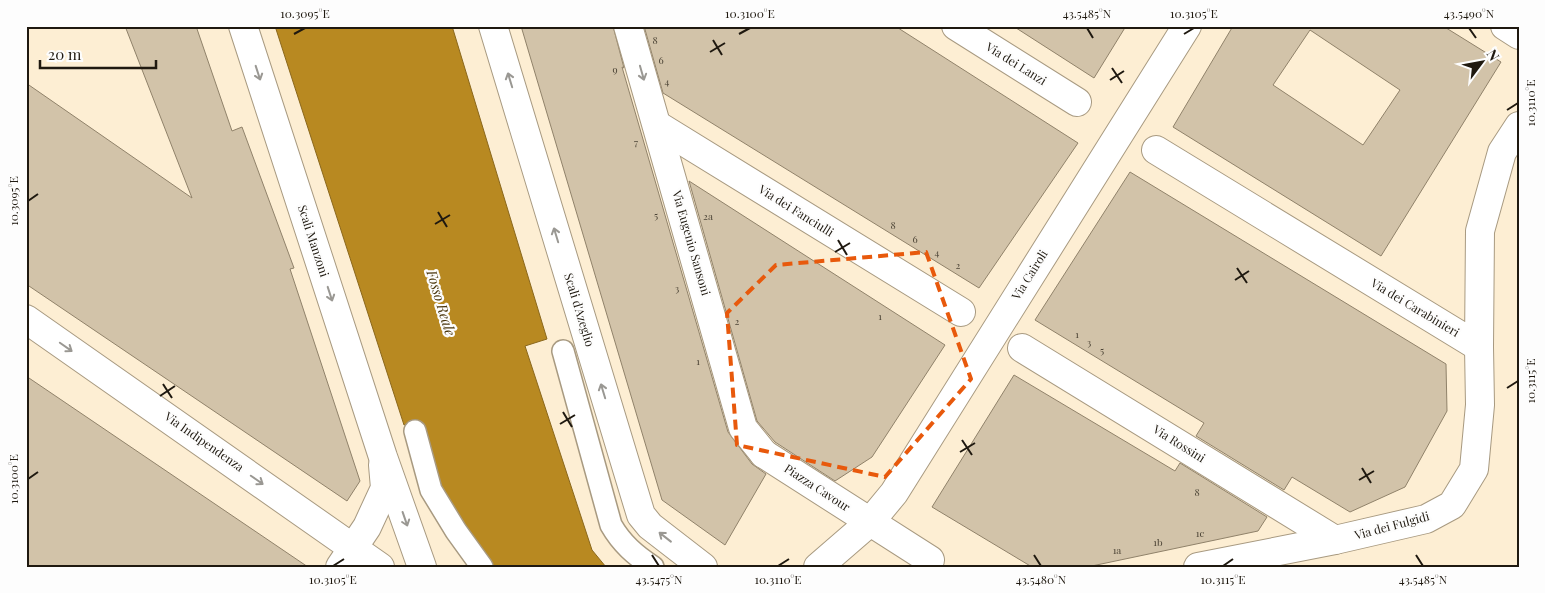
<svg xmlns="http://www.w3.org/2000/svg" width="1545" height="593" font-family="'Playfair Display',serif">
  <style>
    .water { fill: #b88921; stroke: #8a671c }
    .building { fill: #d2c3a9; stroke: #90826a; fill-rule: evenodd }
    .lines { fill: none; stroke-linecap: round; stroke-linejoin: round }
    .service-casing { stroke: #a89a81; stroke-width: 24 }
    .pedestrian-casing { stroke: #a89a81; stroke-width: 30 }
    .minor-casing { stroke: #a89a81; stroke-width: 30 }
    .service { stroke: #fff; stroke-width: 21 }
    .pedestrian { stroke: #fff; stroke-width: 28 }
    .minor { stroke: #fff; stroke-width: 28 }
    .oneway { stroke: #9a9893 }
    .marked { fill: none; stroke: #e8590c; stroke-width: 4; stroke-dasharray: 10 6; stroke-linejoin: round }
    .ticks { fill: none; stroke: #1f1910; stroke-width: 2 }
    .labels { text-anchor: middle; stroke-width: 4.5; stroke-linejoin: round; paint-order: stroke }
    .number-label { font-size: 10px; fill: #4c4436 }
    .street-label { font-size: 12px; fill: #1f1910; stroke: #fdfdfd }
    .water-label { font-size: 14px; font-style: italic; fill: #4a360d; stroke: #fdfdfd }
    .neatline { fill: none; stroke: #1f1910; stroke-width: 2 }
    .ticks-label { font-size: 12px; text-anchor: middle; fill: #1f1910 }
  </style>
  <rect width="100%" height="100%" fill="#fdeed3"/>
  <!-- water -->
  <polygon class="water" points="275,26 452,26 547,339 525,346 592,550 606,567 495,567 483,555 447,500 418,423 404,425"/>
  <!-- building -->
  <g class="building">
    <polygon points="125,26 196,26 232,131 242,127 294,268 290,269 360,481 347,501 26,284 26,83 192,198"/>
    <polygon points="521,26 613,26 624,68 622,67 728,432 752,464 766,474 725,545 662,500"/>
    <polygon points="644,26 895,26 1078,143 979,288 663,93"/>
    <polygon points="1013,26 1126,26 1094,78"/>
    <path d="M1233 26H1443L1501 62 1381 256 1173 127ZM1310 30 1400 90 1363 145 1273 85Z"/>
    <polygon points="1130,172 1446,364 1447,411 1405,487 1350,512 1292,477 1284,490 1196,436 1204,423 1035,320"/>
    <polygon points="689,181 945,345 872,457 835,481 775,442 757,421"/>
    <polygon points="1014,375 1175,471 1180,463 1267,517 1258,531 1087,567 1032,567 932,507"/>
    <polygon points="26,376 308,567 26,567"/>
  </g>
  <g class="lines">
    <defs>
      <g id="service">
        <path d="M563 351 611 525C622 544 635 555 653 567"/>
        <polyline points="415,431 431,490 456,531 482,567"/>
      </g>
      <polyline id="pedestrian" points="764,454 930,560"/>
      <g id="minor">
        <polyline points="243,26 383,457 422,567"/>
        <polyline points="493,26 641,515 650,526 703,567"/>
        <polyline points="628,26 743,428 764,454"/>
        <polyline points="956,26 1077,102"/>
        <polyline points="1505,26 1519,35"/>
        <polyline points="657,125 961,312"/>
        <polyline points="1156,150 1479,347 1480,231 1502,152 1519,126"/>
        <polyline points="26,319 380,567"/>
        <polyline points="1022,348 1335,540"/>
        <polyline points="340,567 367,527 385,488 383,465"/>
        <polyline points="818,567 870,522 894,493 1187,26"/>
        <polyline points="1198,567 1335,540 1426,519 1452,505 1474,469 1480,405 1479,347"/>
      </g>
    </defs>
    <!-- service casing -->
    <use href="#service" class="service-casing"/>
    <!-- pedestrian casing -->
    <use href="#pedestrian" class="pedestrian-casing"/>
    <!-- minor casing -->
    <use href="#minor" class="minor-casing"/>
    <!-- service -->
    <use href="#service" class="service"/>
    <!-- pedestrian -->
    <use href="#pedestrian" class="pedestrian"/>
    <!-- minor -->
    <use href="#minor" class="minor"/>
  </g>
  <!-- one-way arrows -->
  <defs><path id="oneway-shaft" d="M-6 0H5M1.5-3L5.5 0L1.5 3" fill="none" stroke-width="1.6" stroke-linecap="round" stroke-linejoin="round" transform="scale(1.25)"/></defs>
  <g class="oneway">
    <use href="#oneway-shaft" transform="translate(258 73) rotate(72)"/>
    <use href="#oneway-shaft" transform="translate(642 73) rotate(74)"/>
    <use href="#oneway-shaft" transform="translate(510 80) rotate(-107)"/>
    <use href="#oneway-shaft" transform="translate(556 235) rotate(-107)"/>
    <use href="#oneway-shaft" transform="translate(330 294) rotate(72)"/>
    <use href="#oneway-shaft" transform="translate(66 347) rotate(35)"/>
    <use href="#oneway-shaft" transform="translate(603 391) rotate(-107)"/>
    <use href="#oneway-shaft" transform="translate(257 480) rotate(35)"/>
    <use href="#oneway-shaft" transform="translate(405 519) rotate(71)"/>
    <use href="#oneway-shaft" transform="translate(665 537) rotate(-142)"/>
  </g>
  <!-- marked area -->
  <path class="marked" d="M926 252 971 379 885 477 737 445 727 313 776 265Z"/>
  <!-- ticks -->
  <path class="ticks" d="M1087 28 1093 38M1469 28 1476 38M294 34 305 28M739 34 750 28M1184 34 1194 28M713 40 722 55M710 52 725 43M1112 68 1122 83M1110 80 1124 71M1507 110 1518 103M28 201 38 194M438 212 447 227M435 224 450 215M838 240 847 255M835 252 850 243M1237 268 1247 283M1235 280 1249 271M163 384 172 398M1507 388 1518 381M160 396 175 386M563 412 572 427M560 424 575 415M962 440 972 455M960 452 975 443M1362 468 1371 483M28 479 38 472M1359 480 1374 471M652 555 659 566M1034 555 1041 566M1416 555 1423 566M333 566 344 559M778 566 789 559M1223 566 1233 559"/>
  <g class="labels">
    <!-- number labels -->
    <g class="number-label">
      <text x="655" y="44">8</text>
      <text x="661" y="64">6</text>
      <text x="615" y="73">9</text>
      <text x="667" y="85">4</text>
      <text x="636" y="146">7</text>
      <text x="656" y="219">5</text>
      <text x="708" y="220">2a</text>
      <text x="893" y="229">8</text>
      <text x="915" y="243">6</text>
      <text x="937" y="256">4</text>
      <text x="958" y="269">2</text>
      <text x="677" y="292">3</text>
      <text x="880" y="320">1</text>
      <text x="737" y="325">2</text>
      <text x="1077" y="338">1</text>
      <text x="1089" y="346">3</text>
      <text x="1102" y="354">5</text>
      <text x="698" y="365">1</text>
      <text x="1197" y="496">8</text>
      <text x="1200" y="537">1c</text>
      <text x="1158" y="546">1b</text>
      <text x="1117" y="554">1a</text>
    </g>
    <!-- street labels -->
    <g class="street-label">
      <text transform="translate(1016 64) rotate(32)" y="4">Via dei Lanzi</text>
      <text transform="translate(796 211) rotate(32)" y="4">Via dei Fanciulli</text>
      <text transform="translate(313 241) rotate(72)" y="4">Scali Manzoni</text>
      <text transform="translate(691 243) rotate(74)" y="4">Via Eugenio Sansoni</text>
      <text transform="translate(1030 275) rotate(-58)" y="4">Via Cairoli</text>
      <text transform="translate(1415 308) rotate(31)" y="4">Via dei Carabinieri</text>
      <text transform="translate(579 310) rotate(73)" y="4">Scali d'Azeglio</text>
      <text transform="translate(204 442) rotate(35)" y="4">Via Indipendenza</text>
      <text transform="translate(1179 444) rotate(32)" y="4">Via Rossini</text>
      <text transform="translate(817 488) rotate(33)" y="4">Piazza Cavour</text>
      <text transform="translate(1392 526) rotate(-15)" y="4">Via dei Fulgidi</text>
    </g>
    <!-- water labels -->
    <g class="water-label">
      <text transform="translate(441 303) rotate(73)" y="5">Fosso Reale</text>
    </g>
  </g>
  <!-- border -->
  <rect width="1545" height="593" fill="none" stroke="#fdfdfd" stroke-width="55"/>
  <!-- north arrow -->
  <g transform="translate(1482 62) rotate(58)" stroke="#fdfdfd" stroke-width="4" paint-order="stroke">
  <path d="M0-4L9 19L0 12L-9 19Z" fill="#1f1910"/>
  <text y="-8" font-size="14" font-weight="bold" text-anchor="middle" fill="#1f1910">N</text>
  </g>
  <!-- scale -->
  <path d="M40 60v8h116v-8" fill="none" stroke="#1f1910" stroke-width="2.5"/>
  <text x="48" y="60" font-size="15" fill="#1f1910" stroke="#fdfdfd" stroke-width="4" paint-order="stroke">20 m</text>
  <rect x="28" y="28" width="1490" height="538" class="neatline"/>
  <g class="ticks-label">
    <text x="305" y="18">10.3095°E</text>
    <text x="750" y="18">10.3100°E</text>
    <text x="1087" y="18">43.5485°N</text>
    <text x="1194" y="18">10.3105°E</text>
    <text x="1469" y="18">43.5490°N</text>
    <text transform="translate(1531 103) rotate(-90)" y="4">10.3110°E</text>
    <text transform="translate(14 201) rotate(-90)" y="4">10.3095°E</text>
    <text transform="translate(1531 381) rotate(-90)" y="4">10.3115°E</text>
    <text transform="translate(14 479) rotate(-90)" y="4">10.3100°E</text>
    <text x="333" y="584">10.3105°E</text>
    <text x="659" y="584">43.5475°N</text>
    <text x="778" y="584">10.3110°E</text>
    <text x="1041" y="584">43.5480°N</text>
    <text x="1223" y="584">10.3115°E</text>
    <text x="1423" y="584">43.5485°N</text>
  </g>
</svg>
